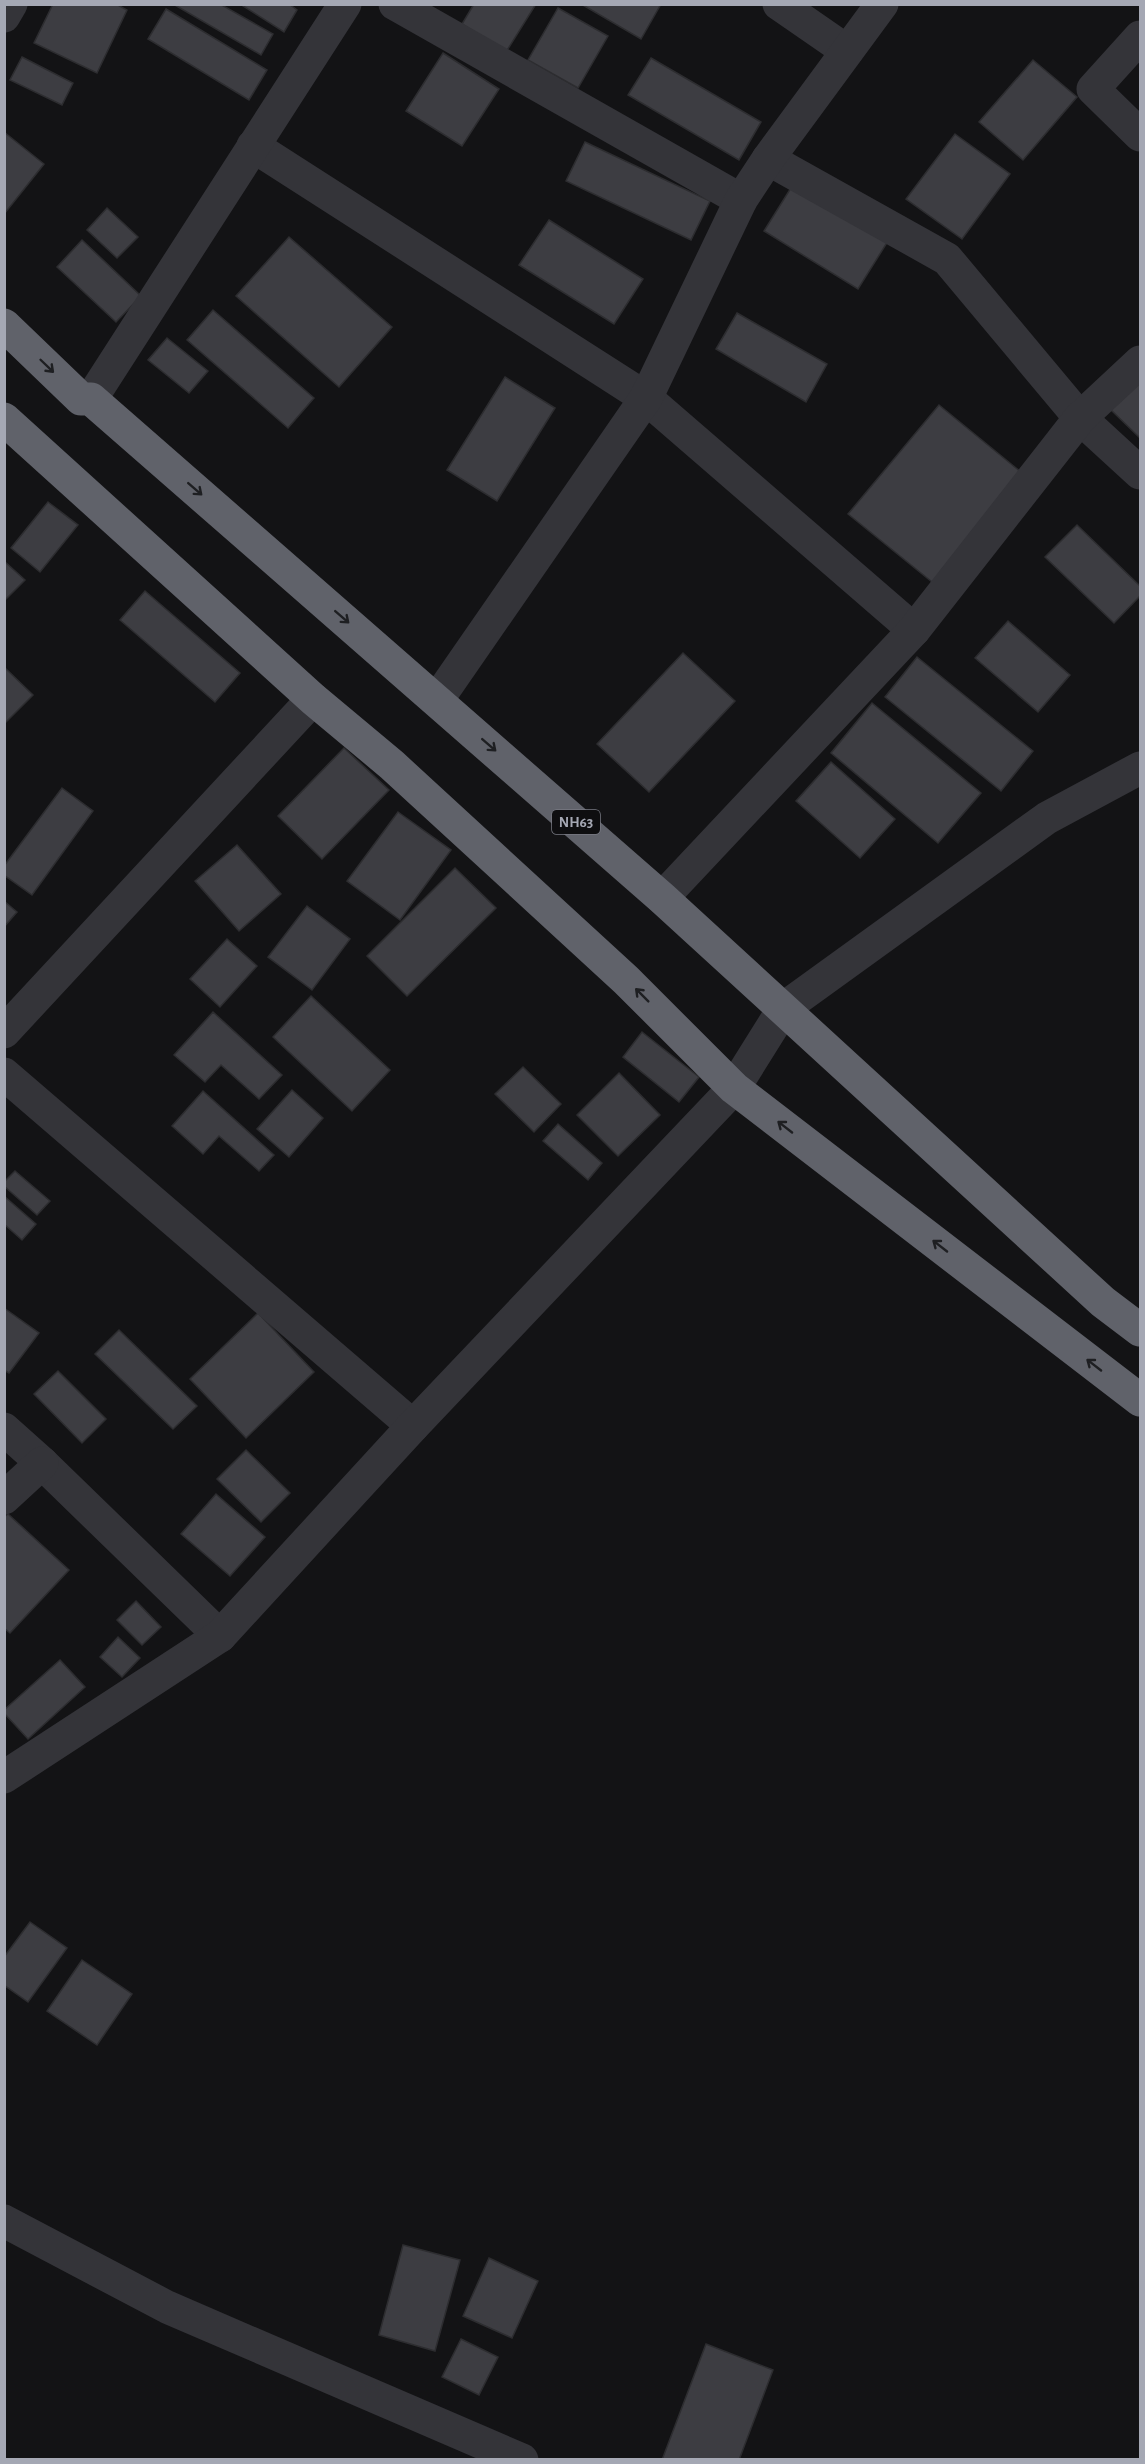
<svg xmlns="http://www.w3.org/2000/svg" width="1145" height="2464" font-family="'Alegreya Sans',sans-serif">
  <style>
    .building { fill: #3d3d42; stroke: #2d2d30; stroke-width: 1.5 }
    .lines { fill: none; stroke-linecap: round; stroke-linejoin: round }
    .street { stroke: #343439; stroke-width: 33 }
    .highway { stroke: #60626a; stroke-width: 33 }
    .oneway { stroke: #1e1f22 }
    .labels { text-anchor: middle; stroke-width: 4.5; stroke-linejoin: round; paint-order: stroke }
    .shield { fill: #0e0e10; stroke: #787a83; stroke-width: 1.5 }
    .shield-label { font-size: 15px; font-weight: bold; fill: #a5a8b4 }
  </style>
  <rect width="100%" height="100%" fill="#131315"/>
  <!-- building -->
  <g class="building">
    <polygon points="53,4 116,4 127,10 97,73 34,43"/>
    <polygon points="173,4 220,4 273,34 261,55"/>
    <polygon points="240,4 289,4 297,10 284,32"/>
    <polygon points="474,4 536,4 506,52 462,24"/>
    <polygon points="581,4 661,4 641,39"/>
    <polygon points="558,8 608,36 578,88 528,60"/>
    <polygon points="166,9 267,70 249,100 148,39"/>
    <polygon points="443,53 499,89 462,146 406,111"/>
    <polygon points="22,57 73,83 62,105 10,80"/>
    <polygon points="651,58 761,122 739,160 628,95"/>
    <polygon points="1033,60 1077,97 1023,160 979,122"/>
    <polygon points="4,132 44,164 5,213 4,212"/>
    <polygon points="955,134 1010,174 962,239 906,199"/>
    <polygon points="585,142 710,201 691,240 566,181"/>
    <polygon points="794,183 888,241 858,289 764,231"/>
    <polygon points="107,208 138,237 117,258 87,230"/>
    <polygon points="549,220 643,279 614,324 519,265"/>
    <polygon points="289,237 392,327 339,387 236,296"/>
    <polygon points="82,240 141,296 116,322 57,267"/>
    <polygon points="213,310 314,398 288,428 187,340"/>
    <polygon points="737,313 827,364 806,402 716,349"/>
    <polygon points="167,338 208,371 189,393 148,360"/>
    <polygon points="1140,376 1140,438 1110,409"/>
    <polygon points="505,377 555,408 497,501 447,470"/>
    <polygon points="939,405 1027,477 937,586 848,514"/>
    <polygon points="48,502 78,525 40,572 11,548"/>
    <polygon points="1077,525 1140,586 1140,596 1114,623 1045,557"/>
    <polygon points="4,561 25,580 4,601"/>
    <polygon points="145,591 240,673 215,702 120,620"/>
    <polygon points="1008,621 1070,675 1038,712 975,658"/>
    <polygon points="683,653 735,701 649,792 597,744"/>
    <polygon points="917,657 1033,751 1001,791 885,697"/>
    <polygon points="4,667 33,695 4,724"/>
    <polygon points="872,703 981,793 938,843 831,753"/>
    <polygon points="344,748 389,790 322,859 278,816"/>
    <polygon points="831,762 895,819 860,858 796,801"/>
    <polygon points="62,788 93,811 32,895 4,875 4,866"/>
    <polygon points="398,812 451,850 400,920 347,881"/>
    <polygon points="237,845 281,894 239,931 195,881"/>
    <polygon points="455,868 496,908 407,996 367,956"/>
    <polygon points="4,901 17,912 4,927"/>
    <polygon points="307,906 350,939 312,990 268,957"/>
    <polygon points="227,939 257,966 220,1007 190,979"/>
    <polygon points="311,996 390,1070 352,1111 273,1037"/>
    <polygon points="213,1012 282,1075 259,1099 221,1065 205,1082 174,1055"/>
    <polygon points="642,1032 699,1077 679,1102 623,1057"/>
    <polygon points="523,1067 561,1104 534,1132 495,1094"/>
    <polygon points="619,1073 660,1115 618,1156 577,1115"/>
    <polygon points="292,1090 323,1118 289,1157 257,1129"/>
    <polygon points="203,1091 274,1155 259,1171 219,1136 203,1154 172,1126"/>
    <polygon points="558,1124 602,1163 588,1180 543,1141"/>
    <polygon points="15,1171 50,1201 37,1215 4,1186 4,1182"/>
    <polygon points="4,1196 36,1224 22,1240 4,1224"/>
    <polygon points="4,1308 39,1333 9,1373 4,1370"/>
    <polygon points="258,1313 314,1372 246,1438 190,1379"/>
    <polygon points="119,1330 197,1406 173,1429 95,1354"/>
    <polygon points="58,1371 106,1419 82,1443 34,1394"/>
    <polygon points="246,1450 290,1493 261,1522 217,1479"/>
    <polygon points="216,1494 265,1537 230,1576 181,1534"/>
    <polygon points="8,1514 69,1570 10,1633 4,1628 4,1517"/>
    <polygon points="136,1601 161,1627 142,1645 117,1620"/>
    <polygon points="118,1637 140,1658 122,1677 100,1657"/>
    <polygon points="60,1660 85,1687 28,1739 4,1713 4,1710"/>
    <polygon points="30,1922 67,1948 28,2002 4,1985 4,1957"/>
    <polygon points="82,1960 132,1994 97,2045 47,2011"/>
    <polygon points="403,2245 460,2260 435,2351 379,2335"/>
    <polygon points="489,2258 538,2281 512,2338 463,2316"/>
    <polygon points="461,2339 498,2357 479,2395 442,2377"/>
    <polygon points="706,2344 773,2370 739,2460 662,2460"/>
  </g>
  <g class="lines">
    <!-- street -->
    <g class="street">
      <polyline points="395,4 741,200"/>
      <polyline points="779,4 847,51"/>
      <polyline points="4,16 11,4"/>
      <polyline points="1140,37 1093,89 1140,135"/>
      <polyline points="253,146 646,398 914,630"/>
      <polyline points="768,159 947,259 1080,418 1140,473"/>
      <polyline points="91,399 345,4"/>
      <polyline points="437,700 646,398 741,200 768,159 882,4"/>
      <polyline points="662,898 914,630 1080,418 1140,362"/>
      <polyline points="4,1032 313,699"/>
      <polyline points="4,1074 413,1426"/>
      <polyline points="4,1429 42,1463 220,1636"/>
      <polyline points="4,1498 42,1463"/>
      <polyline points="4,1777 220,1636 413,1426 734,1088 784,1008 1047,818 1140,768"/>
      <polyline points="4,2221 167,2307 522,2460"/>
    </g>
    <!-- highway -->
    <g class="highway">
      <polyline points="4,325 81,399 91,399 662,898 1103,1302 1140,1330"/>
      <polyline points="4,419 313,699 392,765 626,980 734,1088 1140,1400"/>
    </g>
  </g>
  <!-- one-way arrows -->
  <defs><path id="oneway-shaft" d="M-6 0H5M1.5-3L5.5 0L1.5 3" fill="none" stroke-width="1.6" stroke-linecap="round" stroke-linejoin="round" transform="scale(1.5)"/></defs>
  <g class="oneway">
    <use href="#oneway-shaft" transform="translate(47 366) rotate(44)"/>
    <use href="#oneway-shaft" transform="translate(195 489) rotate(41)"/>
    <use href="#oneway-shaft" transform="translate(342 617) rotate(41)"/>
    <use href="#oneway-shaft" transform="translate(489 745) rotate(41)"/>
    <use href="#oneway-shaft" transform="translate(642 995) rotate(-135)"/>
    <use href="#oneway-shaft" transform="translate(785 1127) rotate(-142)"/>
    <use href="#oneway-shaft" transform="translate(940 1246) rotate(-142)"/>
    <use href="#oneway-shaft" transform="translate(1094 1365) rotate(-142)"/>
  </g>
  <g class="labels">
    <!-- shield labels -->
    <rect class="shield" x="552" y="810" width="48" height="24" rx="4.5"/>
    <g class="shield-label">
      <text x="576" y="827">NH63</text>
    </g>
  </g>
  <!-- border -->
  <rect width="1145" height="2464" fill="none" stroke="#a5a8b4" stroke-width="12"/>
</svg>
